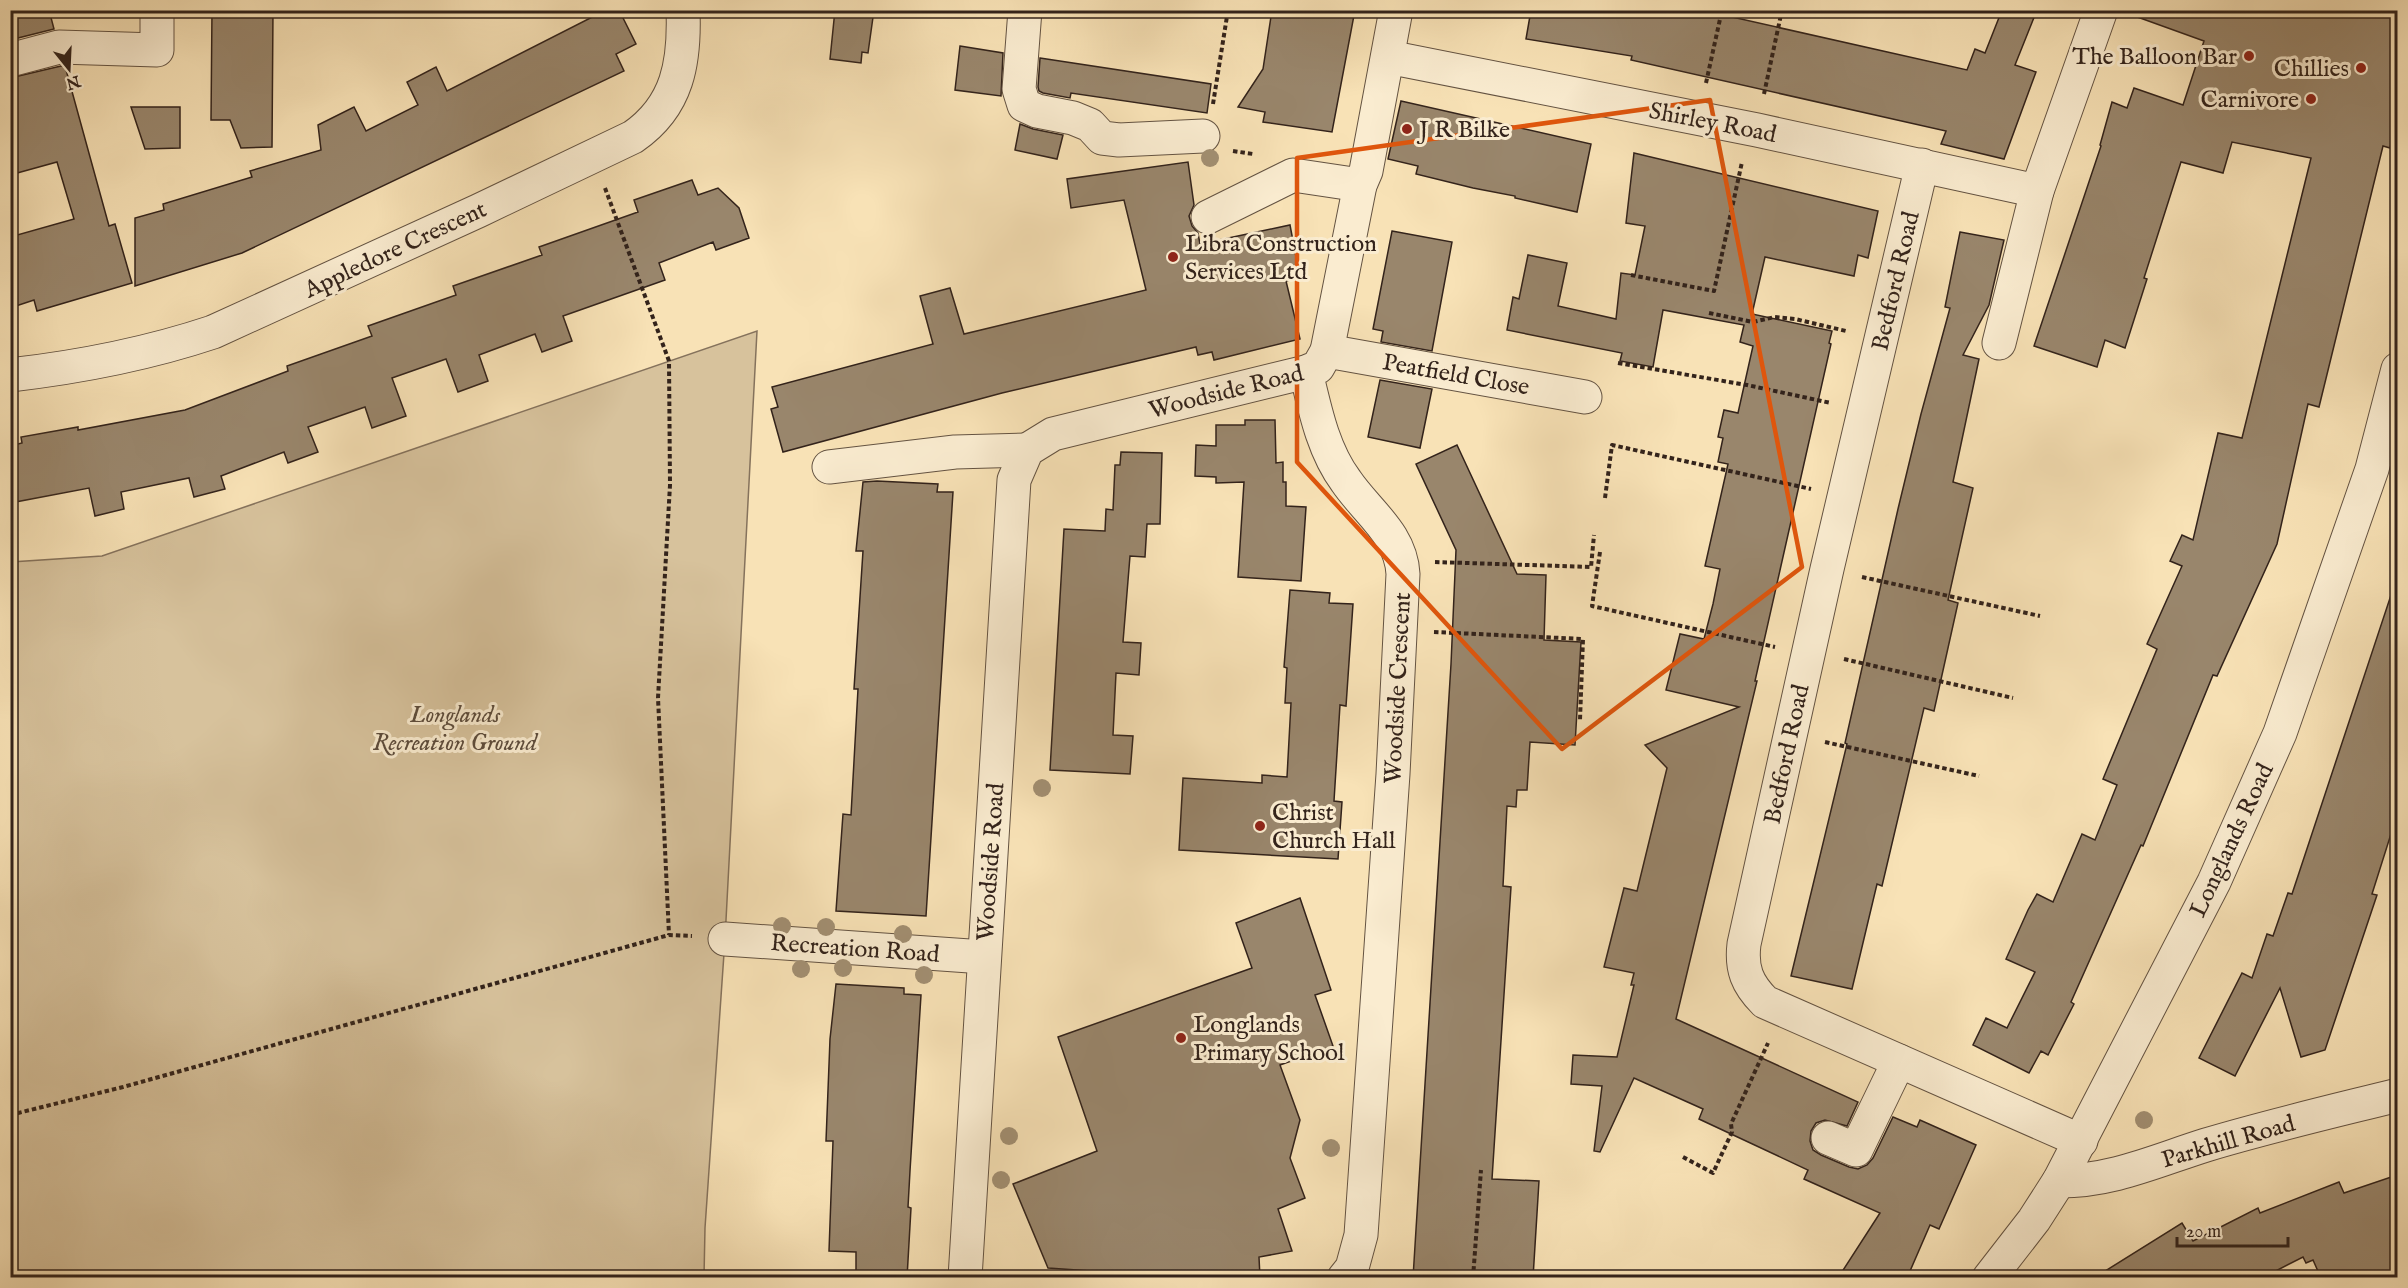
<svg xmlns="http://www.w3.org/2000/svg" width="2408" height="1288" font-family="'IM FELL English',serif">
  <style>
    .green { fill: #d7c29c; stroke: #85725c; stroke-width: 1.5 }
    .building { fill: #99866c; stroke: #33231b; stroke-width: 1.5 }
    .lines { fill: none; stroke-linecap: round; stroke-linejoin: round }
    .minor-casing { stroke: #645342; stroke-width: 35 }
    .path { stroke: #33231b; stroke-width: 4; stroke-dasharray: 4.5 3; stroke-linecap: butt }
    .minor { stroke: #faecd0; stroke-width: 33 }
    .tree { fill: #a28f72 }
    .marked { fill: none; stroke: #df560d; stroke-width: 4.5; stroke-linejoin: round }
    .poi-dot { fill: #8f2418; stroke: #faecd0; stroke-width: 2 }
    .labels { text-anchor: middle; stroke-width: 6; stroke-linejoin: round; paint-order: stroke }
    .poi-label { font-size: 24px; fill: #33231b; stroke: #faecd0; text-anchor: start }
    .street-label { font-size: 24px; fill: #33231b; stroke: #faecd0 }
    .park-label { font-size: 24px; font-style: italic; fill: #5c4b3b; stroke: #faecd0 }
  </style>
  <rect width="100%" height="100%" fill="#f8e2b6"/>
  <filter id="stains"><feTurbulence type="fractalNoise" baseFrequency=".00333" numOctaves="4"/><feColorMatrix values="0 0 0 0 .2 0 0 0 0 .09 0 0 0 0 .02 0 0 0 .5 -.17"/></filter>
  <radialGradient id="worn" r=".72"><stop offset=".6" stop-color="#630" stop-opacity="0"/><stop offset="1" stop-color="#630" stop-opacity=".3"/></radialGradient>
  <!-- green -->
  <polygon class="green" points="757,331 725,939 705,1228 704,1277 11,1278 11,562 102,556"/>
  <!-- building -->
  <g class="building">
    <polygon points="10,10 49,10 54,29 10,40"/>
    <polygon points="212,10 273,10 272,147 241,148 230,120 211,120"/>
    <polygon points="606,10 619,10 636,44 616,54 624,71 242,253 135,286 135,218 164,210 163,204 252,177 250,171 321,150 318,125 354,107 366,131 418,105 407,82 436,67 447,91"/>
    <polygon points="835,10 874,10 868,53 862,52 861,63 830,59"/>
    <polygon points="1272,10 1355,10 1332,132 1263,122 1265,112 1238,107 1263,69"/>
    <polygon points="1531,10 1701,10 1967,70 1975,49 1985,53 2002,10 2037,10 2015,65 2036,72 2004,159 1941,144 1946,131 1631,60 1632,56 1526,39"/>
    <polygon points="2130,10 2397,10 2397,119 2390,148 2383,146 2319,407 2308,404 2277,544 2217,676 2213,675 2143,846 2141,845 2071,1002 2074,1004 2048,1055 2041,1051 2029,1073 1973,1045 1986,1018 2007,1028 2035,972 2006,959 2028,910 2037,894 2053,902 2082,834 2095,840 2117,785 2103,779 2157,649 2147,644 2182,566 2170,561 2182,535 2193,540 2218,433 2242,438 2311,158 2232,142 2223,173 2181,162 2144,278 2147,279 2125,348 2105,340 2097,367 2034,346 2101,146 2100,145 2112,102 2127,108 2134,88 2183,105 2204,41 2129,14"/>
    <polygon points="960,46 1003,53 1001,96 955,90"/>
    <polygon points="1040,58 1211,84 1207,113 1071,93 1070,98 1043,93 1039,91 1038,87"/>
    <polygon points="61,66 65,66 109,226 115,224 132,283 37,311 34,300 10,308 10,237 74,219 57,162 10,175 10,78"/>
    <polygon points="1401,101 1591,144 1577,212 1515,198 1515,196 1473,188 1416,174 1418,166 1388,159"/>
    <polygon points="131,107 180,107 180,148 145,149"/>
    <polygon points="1020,124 1033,129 1063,135 1057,159 1015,150"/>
    <polygon points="1634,153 1878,211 1868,258 1858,255 1854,276 1765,257 1752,314 1832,331 1829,343 1831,344 1755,681 1757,681 1676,1019 1858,1102 1847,1126 1825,1120 1816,1123 1811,1131 1810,1141 1813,1150 1821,1155 1849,1167 1858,1169 1867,1165 1873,1158 1893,1117 1917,1127 1920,1120 1976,1145 1939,1229 1930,1225 1907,1278 1838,1278 1880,1213 1804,1179 1808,1170 1699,1119 1703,1109 1634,1078 1600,1152 1594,1151 1602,1086 1571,1084 1573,1055 1617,1057 1634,985 1631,985 1634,973 1604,967 1624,888 1637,891 1667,768 1645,745 1739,707 1666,690 1680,634 1704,639 1713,604 1720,569 1705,566 1728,464 1718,462 1723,438 1718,437 1724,410 1738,413 1753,346 1740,342 1744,325 1663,310 1653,367 1620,361 1622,353 1507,330 1513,297 1519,299 1528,255 1567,263 1558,306 1616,319 1621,273 1635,275 1645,226 1626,223"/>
    <polygon points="1188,162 1194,205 1189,216 1192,226 1198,233 1200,244 1290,225 1300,278 1286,281 1300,339 1214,360 1212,352 1198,355 1196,347 1002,393 783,452 771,409 778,407 772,387 933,344 920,296 950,288 964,334 1146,290 1124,200 1071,208 1067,179"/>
    <polygon points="692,180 698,195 718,188 739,208 749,238 716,250 713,242 659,263 665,280 563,316 572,341 542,352 535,334 479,355 488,381 458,392 446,359 392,378 406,416 372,428 365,407 308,427 318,452 288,463 284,452 221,476 225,489 194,497 189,478 121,492 124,509 95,516 89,488 10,503 10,446 22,443 21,437 78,427 78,430 185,410 288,371 287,366 372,336 368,326 456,295 453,286 542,255 539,247 638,212 634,200"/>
    <polygon points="1392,231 1452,242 1432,351 1381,342 1383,331 1373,329"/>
    <polygon points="1960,232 2004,240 1989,305 1963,355 1979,359 1953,482 1973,488 1948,600 1958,603 1934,711 1924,708 1882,886 1877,884 1852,989 1791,976 1847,744 1845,743 1898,509 1921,414 1950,308 1945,307"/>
    <polygon points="1380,380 1432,389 1420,448 1368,437"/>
    <polygon points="1245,420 1275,420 1276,463 1283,462 1283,482 1286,482 1286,506 1306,507 1301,581 1238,577 1244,482 1216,483 1216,477 1195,476 1196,445 1216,446 1216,425 1245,425"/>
    <polygon points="1457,445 1517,574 1546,575 1544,640 1581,642 1575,745 1530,742 1527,790 1517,790 1516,807 1507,806 1503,886 1511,887 1492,1179 1539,1181 1533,1278 1413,1278 1451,664 1456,550 1416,464"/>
    <polygon points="1121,452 1162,453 1160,524 1147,524 1145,557 1130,556 1123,642 1141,643 1139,675 1116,673 1113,735 1133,736 1130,774 1050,770 1064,529 1105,531 1106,509 1113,510 1115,465 1120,465"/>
    <polygon points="877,481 938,484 937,492 953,492 926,916 836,911 843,814 851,815 858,689 854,689 863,551 856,551 863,482"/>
    <polygon points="1290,590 1330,593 1329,603 1353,604 1346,706 1340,705 1334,801 1342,802 1338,859 1179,850 1183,778 1262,783 1262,775 1287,777 1291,703 1285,703 1287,668 1284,667"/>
    <polygon points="2392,592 2397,593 2397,815 2372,894 2377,895 2325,1050 2301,1057 2280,988 2235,1076 2199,1058 2242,973 2252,978 2267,934 2273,936 2288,893 2292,894"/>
    <polygon points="1300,898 1331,990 1315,995 1333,1046 1280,1065 1300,1120 1290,1158 1305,1198 1278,1209 1292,1251 1259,1257 1260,1278 1193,1278 1048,1268 1013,1184 1097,1151 1058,1037 1252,968 1236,923"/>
    <polygon points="836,984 904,988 904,994 921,995 910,1171 908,1207 911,1208 907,1278 856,1278 856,1252 829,1251 833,1141 826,1141 830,1039"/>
    <polygon points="2397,1175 2397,1278 2321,1278 2313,1260 2306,1263 2303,1257 2262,1278 2094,1278 2182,1223 2193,1241 2258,1208 2260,1213 2339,1182 2344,1193"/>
  </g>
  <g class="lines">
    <defs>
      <g id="minor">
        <polyline points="1025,10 1019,89 1024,105 1037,111 1073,118 1090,125 1102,138 1119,140 1203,136"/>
        <polyline points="1388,57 1757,130 2037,191 2101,10"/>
        <polyline points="10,60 59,47 157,50 157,10"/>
        <path d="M1922 165 1827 569 1744 944C1741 969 1747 984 1765 1002L2081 1141"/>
        <polyline points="1208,217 1293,175 1360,185"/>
        <polyline points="1999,343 2037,191"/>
        <polyline points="1327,351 1585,397"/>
        <path d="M1306 372C1315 410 1323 450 1346 481 1367 512 1401 534 1403 574L1393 774 1361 1235 1352 1268 1344 1278"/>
        <path d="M10 375C80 367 147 354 213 332L478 211 633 137C678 106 685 62 683 10"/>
        <polyline points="829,467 955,452 1027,450"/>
        <polyline points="725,939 984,957"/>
        <polyline points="1828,1138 1856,1150 1899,1061"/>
        <path d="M2059 1181C2113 1181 2155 1161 2206 1145 2269 1126 2334 1111 2398 1095"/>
        <polyline points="965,1278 1014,480 1027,450 1053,434 1306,372 1318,367 1327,351 1360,185 1366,171 1396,10"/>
        <polyline points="1989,1278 2034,1220 2059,1181 2214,882 2280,733 2372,469 2398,369"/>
      </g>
    </defs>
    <!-- minor casing -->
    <use href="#minor" class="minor-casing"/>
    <!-- path -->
    <g class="path">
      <polyline points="1706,83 1722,10"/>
      <polyline points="1764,94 1782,10"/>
      <polyline points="1213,104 1228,10"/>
      <polyline points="1233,151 1253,154"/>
      <polyline points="605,188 669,361 670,485 658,698 669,935"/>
      <polyline points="1631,275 1714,291 1742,162"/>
      <polyline points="1709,313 1753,322 1775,317 1795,319 1846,331"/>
      <polyline points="1618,363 1747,385 1831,403"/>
      <polyline points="1605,498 1612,445 1811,489"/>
      <polyline points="1600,552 1592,606 1775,647"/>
      <polyline points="1435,562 1591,567 1594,535"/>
      <polyline points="1862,577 2040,616"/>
      <polyline points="1434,632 1583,639 1580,720"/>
      <polyline points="1844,659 2013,698"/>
      <polyline points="1825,742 1979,776"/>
      <polyline points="10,1115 123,1087 669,935 692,936"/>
      <polyline points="1683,1157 1713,1173 1732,1132 1731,1124 1768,1043"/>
      <polyline points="1473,1278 1481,1170"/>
    </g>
    <!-- minor -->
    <use href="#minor" class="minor"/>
  </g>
  <!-- trees -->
  <g class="tree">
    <circle cx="1210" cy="158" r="9"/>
    <circle cx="1042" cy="788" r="9"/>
    <circle cx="782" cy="926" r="9"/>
    <circle cx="826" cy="927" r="9"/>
    <circle cx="903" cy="934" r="9"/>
    <circle cx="843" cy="968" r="9"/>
    <circle cx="801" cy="969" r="9"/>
    <circle cx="924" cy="975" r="9"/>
    <circle cx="2144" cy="1120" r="9"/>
    <circle cx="1009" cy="1136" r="9"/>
    <circle cx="1331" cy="1148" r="9"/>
    <circle cx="1001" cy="1180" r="9"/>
  </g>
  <!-- marked area -->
  <path class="marked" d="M1710 100 1802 567 1562 749 1297 462V158Z"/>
  <!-- markers -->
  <g class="poi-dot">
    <circle cx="2249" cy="56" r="6"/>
    <circle cx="2361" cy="68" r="6"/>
    <circle cx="2311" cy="99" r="6"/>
    <circle cx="1407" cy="129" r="6"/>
    <circle cx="1173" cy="257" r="6"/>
    <circle cx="1260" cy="826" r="6"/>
    <circle cx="1181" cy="1038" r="6"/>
  </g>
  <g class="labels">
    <!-- poi labels -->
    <g class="poi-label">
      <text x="2237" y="64" text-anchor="end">The Balloon Bar</text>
      <text x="2349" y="76" text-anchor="end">Chillies</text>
      <text x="2299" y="107" text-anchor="end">Carnivore</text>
      <text x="1419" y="137">J R Bilke</text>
      <text x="1185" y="251">Libra Construction<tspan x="1185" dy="28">Services Ltd</tspan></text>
      <text x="1272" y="820">Christ<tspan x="1272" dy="28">Church Hall</tspan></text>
      <text x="1193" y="1032">Longlands<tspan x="1193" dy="28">Primary School</tspan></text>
    </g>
    <!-- street labels -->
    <g class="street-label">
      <text transform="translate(1713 122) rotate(11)" y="8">Shirley Road</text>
      <text transform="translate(395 249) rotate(-25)" y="8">Appledore Crescent</text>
      <text transform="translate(1895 281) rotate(-77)" y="8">Bedford Road</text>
      <text transform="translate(1456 374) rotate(10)" y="8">Peatfield Close</text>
      <text transform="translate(1226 391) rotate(-14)" y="8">Woodside Road</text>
      <text transform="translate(1397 688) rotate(-87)" y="8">Woodside Crescent</text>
      <text transform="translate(1786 754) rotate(-78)" y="8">Bedford Road</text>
      <text transform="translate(2231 840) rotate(-65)" y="8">Longlands Road</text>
      <text transform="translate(990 862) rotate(-86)" y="8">Woodside Road</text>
      <text transform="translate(855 948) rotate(4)" y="8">Recreation Road</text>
      <text transform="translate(2228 1141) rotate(-16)" y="8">Parkhill Road</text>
    </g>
    <!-- park labels -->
    <g class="park-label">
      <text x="455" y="722">Longlands<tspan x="455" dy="28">Recreation Ground</tspan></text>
    </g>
  </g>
  <!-- margin -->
  <rect width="2408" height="1288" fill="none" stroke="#f8e2b6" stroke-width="36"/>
  <rect x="12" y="12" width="2384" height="1264" fill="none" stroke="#33231b" stroke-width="3"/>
  <rect x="18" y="18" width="2372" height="1252" fill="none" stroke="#33231b" stroke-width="1.5"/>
  <!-- north arrow -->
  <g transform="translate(69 69) rotate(162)" stroke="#faecd0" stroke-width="4.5" paint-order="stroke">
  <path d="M0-4.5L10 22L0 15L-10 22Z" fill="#33231b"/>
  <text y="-9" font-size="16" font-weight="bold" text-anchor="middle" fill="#33231b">N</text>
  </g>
  <!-- scale -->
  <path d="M2177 1237v9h111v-9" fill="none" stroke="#33231b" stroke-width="3"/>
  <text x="2186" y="1237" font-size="18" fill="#33231b" stroke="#faecd0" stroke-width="4.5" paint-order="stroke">20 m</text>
  <rect width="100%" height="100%" filter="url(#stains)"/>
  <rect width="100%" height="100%" fill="url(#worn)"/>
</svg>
